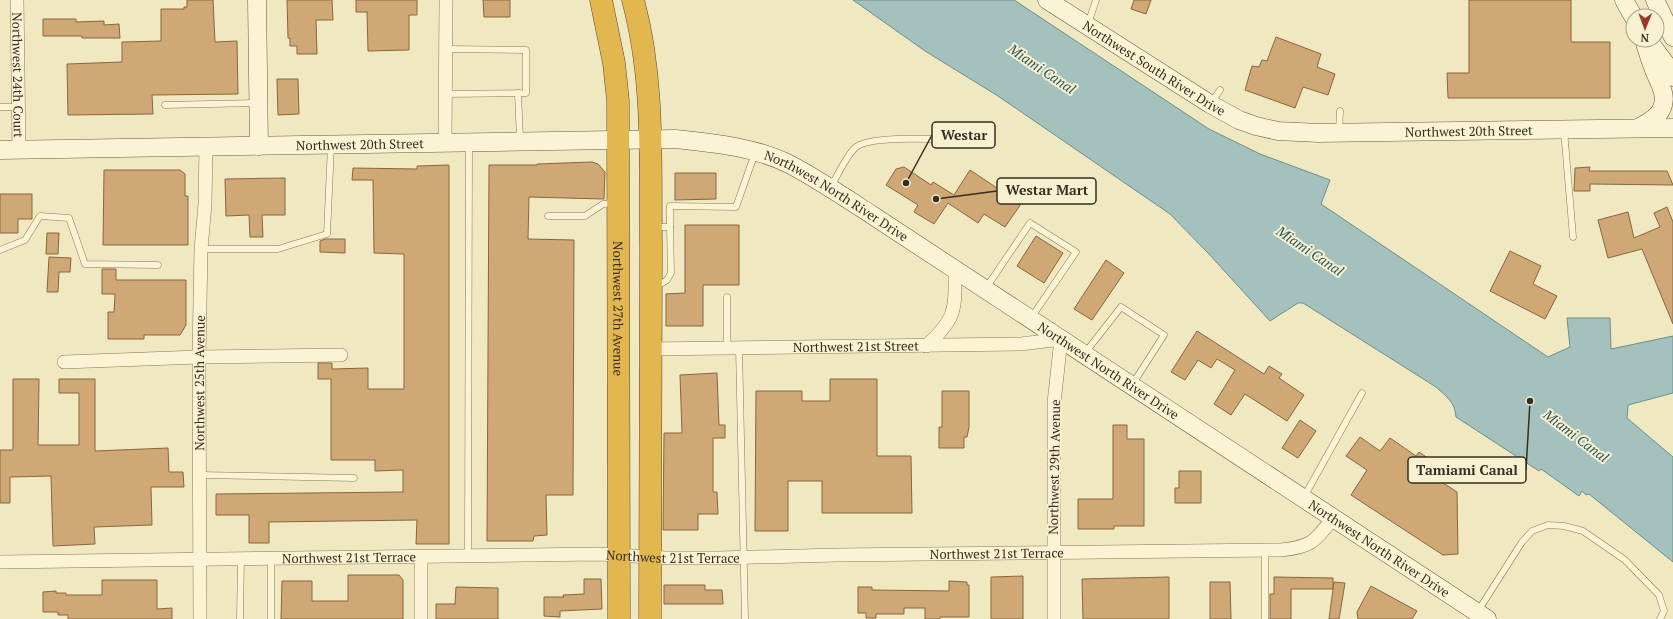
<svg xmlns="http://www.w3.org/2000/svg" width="1673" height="619" font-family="'PT Serif',serif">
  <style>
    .water { fill: #a4c1bd; stroke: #6b908c }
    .building { fill: #cfa876; stroke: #89663d }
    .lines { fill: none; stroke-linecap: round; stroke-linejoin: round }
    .lane-casing { stroke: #897958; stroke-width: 7 }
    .street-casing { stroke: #897958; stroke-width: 14 }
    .secondary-casing { stroke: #6b5a3b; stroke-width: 19 }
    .highway-casing { stroke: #57462d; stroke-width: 23 }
    .lane { stroke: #faf4d5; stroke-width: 6 }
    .street { stroke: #faf4d5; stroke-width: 13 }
    .secondary { stroke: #faf4d5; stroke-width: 18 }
    .highway { stroke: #e2b74f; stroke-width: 22 }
    .labels { text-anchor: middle; stroke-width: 4; stroke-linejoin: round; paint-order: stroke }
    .street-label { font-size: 13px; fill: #382e1d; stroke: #f6f1d1 }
    .water-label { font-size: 14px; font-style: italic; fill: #2c5559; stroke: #f6f1d1 }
    .leader { fill: none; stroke: #382e1d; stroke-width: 1.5 }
    .callout-dot { fill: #382e1d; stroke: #f6f1d1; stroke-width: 1.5 }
    .callout { fill: #f6f1d1; stroke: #382e1d; stroke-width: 1.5 }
    .callout-label { font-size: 14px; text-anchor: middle; font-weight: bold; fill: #382e1d }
  </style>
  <rect width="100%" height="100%" fill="#efe8c1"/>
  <!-- water -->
  <path class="water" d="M853 0H1014L1209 129 1260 154 1330 180 1321 204 1548 357 1570 347 1567 318H1610L1611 349 1673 336V393L1628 405 1627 418 1673 457V562L1589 494 1586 495 1582 491 1579 496 1541 469 1539 471 1456 417C1455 402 1447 397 1436 387L1303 303H1298L1270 321 1208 253 1170 214 998 96 925 51Z"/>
  <!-- building -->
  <g class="building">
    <polygon points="187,0 213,0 215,42 237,41 238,94 152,95 153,114 68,115 67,64 122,62 122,42 161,41 161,9 184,9 184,7 187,7"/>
    <polygon points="287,0 332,0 333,20 316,20 317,54 297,54 297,46 290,46 290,38 288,38"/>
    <polygon points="356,0 417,0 417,15 409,15 409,50 368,51 367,12 356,12"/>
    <polygon points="483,0 510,0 510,17 484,17"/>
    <polygon points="1134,0 1151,0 1146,14 1131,9"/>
    <polygon points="1469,0 1571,0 1571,42 1610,42 1610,98 1448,98 1447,73 1469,73"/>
    <polygon points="43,19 76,19 76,22 104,21 104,25 119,24 120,38 82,38 82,36 43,36"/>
    <polygon points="1276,37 1321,54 1317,67 1335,74 1328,95 1303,87 1295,108 1245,90 1252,66 1259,67 1262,60 1267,61"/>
    <polygon points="277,79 298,79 299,114 278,115"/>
    <polygon points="592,162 598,164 605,172 604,199 529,197 528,239 574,240 573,495 546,495 547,535 534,536 533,541 487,541 489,165 537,165 537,164"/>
    <polygon points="449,165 449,544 416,544 417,520 269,522 269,543 249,543 249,515 216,515 216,494 403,492 403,470 375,471 375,460 331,460 331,379 318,379 318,363 332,363 332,369 368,368 368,389 404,389 404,254 374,253 373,180 352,180 353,168 417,169 417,166"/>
    <polygon points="904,167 931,185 933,182 954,195 970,170 1021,204 1005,227 984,214 978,223 948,203 934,224 914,212 918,205 886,185 896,169"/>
    <polygon points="1590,167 1589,171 1667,171 1673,185 1590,184 1590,191 1574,191 1575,168"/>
    <polygon points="104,170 180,170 185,174 185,196 188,196 188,245 103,245"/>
    <polygon points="675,173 716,173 716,199 675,200"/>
    <polygon points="285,178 285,215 262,215 263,237 250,237 249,215 226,216 225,179"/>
    <polygon points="0,194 32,194 32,219 18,219 18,233 0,233"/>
    <polygon points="1667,207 1673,222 1673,324 1642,249 1608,258 1598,220 1628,212 1634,238 1660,227 1654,213"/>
    <polygon points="685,225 739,225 739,285 703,285 703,326 666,326 666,294 685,293"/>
    <polygon points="47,233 59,233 58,254 46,254"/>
    <polygon points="1036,236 1063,253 1044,283 1017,266"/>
    <polygon points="325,239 345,239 345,253 320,252 320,241"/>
    <polygon points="1510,251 1541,266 1533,284 1557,296 1545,319 1490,291"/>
    <polygon points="49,257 71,258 70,272 59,272 58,292 47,292"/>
    <polygon points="1106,260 1124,273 1092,320 1074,309"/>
    <polygon points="102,269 116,269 116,280 186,280 186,325 180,335 144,335 144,339 108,339 108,312 114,312 115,294 102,294"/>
    <polygon points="1197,331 1264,374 1269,366 1282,374 1279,378 1304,395 1287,421 1245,394 1231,415 1214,404 1235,370 1217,359 1211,368 1198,360 1185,380 1171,372"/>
    <polygon points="717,373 719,425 725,425 725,438 713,438 713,492 717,492 718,514 698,514 698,530 663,530 664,433 682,433 680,375"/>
    <polygon points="13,379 39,379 38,445 79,445 79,393 59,393 59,379 95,379 95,451 168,448 169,472 183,472 184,487 151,487 152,525 94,527 95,544 53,546 51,476 10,477 10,503 0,503 0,450 13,450"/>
    <polygon points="830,379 877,379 877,456 911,456 912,513 822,513 822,481 788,481 788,531 755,531 756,391 802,391 802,401 830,401"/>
    <polygon points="942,391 969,391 969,427 967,437 964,437 964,448 939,448 939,427 942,427"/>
    <polygon points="1300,420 1316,431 1298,458 1282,448"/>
    <polygon points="1113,425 1127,425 1127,439 1144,439 1144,526 1114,526 1114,529 1078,529 1078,499 1113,499"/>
    <polygon points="1360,437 1380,451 1390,438 1416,456 1419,452 1444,469 1437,479 1457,492 1458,554 1443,555 1351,495 1367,470 1346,456"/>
    <polygon points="1179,471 1201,471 1201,503 1175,503 1175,488 1179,488"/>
    <polygon points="348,575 399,575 403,580 403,619 281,619 282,581 312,581 312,601 348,601"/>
    <polygon points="1023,576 1023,619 991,619 991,577"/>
    <polygon points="1169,577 1169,619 1083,619 1082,579"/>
    <polygon points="1274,577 1333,578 1333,589 1291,589 1291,619 1270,619 1270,594 1274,594"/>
    <polygon points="584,579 601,579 602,609 560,611 560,617 544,616 544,597 564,597 563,595 584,594"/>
    <polygon points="102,580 157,580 157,609 172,608 172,619 68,619 68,615 58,615 58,612 43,612 43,592 56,591 56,593 66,593 66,595 102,595"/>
    <polygon points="949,581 967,582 967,585 969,585 969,617 940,617 940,619 925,619 925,608 904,608 904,614 876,614 876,618 866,618 866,613 858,613 858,587 872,587 872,590 949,591"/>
    <polygon points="1210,582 1230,582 1231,619 1210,619"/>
    <polygon points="1334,582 1345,583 1339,619 1329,619"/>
    <polygon points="664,585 705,585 705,590 722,590 723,604 664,604"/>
    <polygon points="1371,586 1417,611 1412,619 1358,619 1357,612"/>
    <polygon points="456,587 498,588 498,619 436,619 436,604 455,604"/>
  </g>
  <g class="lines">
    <defs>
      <g id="lane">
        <polyline points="1088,24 1096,0"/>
        <polyline points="446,49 526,50 526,93 446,94"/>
        <polyline points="518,93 520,139"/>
        <polyline points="1211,103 1220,90"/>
        <polyline points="165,105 256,103"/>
        <polyline points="0,107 18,107"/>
        <polyline points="1564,130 1573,237"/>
        <polyline points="1339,132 1340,111"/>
        <path d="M831 187C837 176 847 155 855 148 870 134 946 140 968 140"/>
        <polyline points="548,216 585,216 603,204 615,203"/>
        <polyline points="654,227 670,227 670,206 736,207 755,153"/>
        <polyline points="201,249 278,249 327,234 331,146"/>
        <polyline points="0,250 25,240 40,216 69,218 85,264 158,265"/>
        <polyline points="656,287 667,280 671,273 670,227"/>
        <polyline points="986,288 1030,223 1076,252 1031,318"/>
        <polyline points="727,297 727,348"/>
        <polyline points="739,348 745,619"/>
        <polyline points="1085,353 1121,307 1164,335 1132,385"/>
        <polyline points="199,475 354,478"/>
        <polyline points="1304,497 1362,393"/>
        <polyline points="1265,551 1265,619"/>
        <polyline points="468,556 469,144"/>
        <polyline points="1478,611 1522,542 1532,531 1548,525 1564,526 1583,531 1625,560 1659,595 1664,611 1660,619"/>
        <polyline points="240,619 241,558"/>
        <polyline points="271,619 271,558"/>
      </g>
      <g id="street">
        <path id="s1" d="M17 0 19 150"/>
        <polyline points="445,142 446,0"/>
        <path d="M926 346C957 318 955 310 955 270"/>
        <path id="s2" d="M650 349 1021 344 1061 339 1054 403V619"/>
        <polyline points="64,362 199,357 341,355"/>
        <path id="s3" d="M0 562 599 554 666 558H719L837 555 1281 550C1312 547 1315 541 1333 518"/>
        <path id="s4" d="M200 619 199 357 201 249 205 204 206 146"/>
        <polyline points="421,619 421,557"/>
      </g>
      <g id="secondary">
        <polyline points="257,0 259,146"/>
        <path id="s5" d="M1047 0 1210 104 1239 120 1256 126 1278 131 1319 133 1673 128"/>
        <polyline points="1624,0 1633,16"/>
        <polyline points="1655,0 1673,37"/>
        <polyline points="1650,43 1668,67 1673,77"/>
        <path d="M1638 128C1647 123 1658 118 1662 108 1668 95 1658 81 1654 70 1650 60 1647 50 1644 40"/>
        <path id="s6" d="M0 150 675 139C714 143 756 147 791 165 819 180 846 198 872 215L1487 619"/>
      </g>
      <g id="highway">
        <path id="s7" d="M601 0 614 63 618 101 619 619"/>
        <path d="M633 0C655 81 650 165 651 248 651 372 650 495 650 619"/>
      </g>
    </defs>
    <!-- lane casing -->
    <use href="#lane" class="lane-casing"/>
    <!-- street casing -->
    <use href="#street" class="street-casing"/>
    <!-- secondary casing -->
    <use href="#secondary" class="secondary-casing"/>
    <!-- highway casing -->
    <use href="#highway" class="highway-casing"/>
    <!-- lane -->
    <use href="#lane" class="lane"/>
    <!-- street -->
    <use href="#street" class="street"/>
    <!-- secondary -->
    <use href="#secondary" class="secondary"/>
    <!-- highway -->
    <use href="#highway" class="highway"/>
  </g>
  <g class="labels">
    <!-- street labels -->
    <g class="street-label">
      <text dy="5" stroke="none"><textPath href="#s5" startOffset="127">Northwest South River Drive</textPath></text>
      <text dy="5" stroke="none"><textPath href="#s1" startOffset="75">Northwest 24th Court</textPath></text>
      <text dy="5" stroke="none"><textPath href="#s5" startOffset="458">Northwest 20th Street</textPath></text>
      <text dy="5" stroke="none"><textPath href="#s6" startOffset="360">Northwest 20th Street</textPath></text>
      <text dy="5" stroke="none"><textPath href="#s6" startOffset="849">Northwest North River Drive</textPath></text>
      <text dy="5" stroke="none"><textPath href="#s7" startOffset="310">Northwest 27th Avenue</textPath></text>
      <text dy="5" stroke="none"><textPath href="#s2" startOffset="206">Northwest 21st Street</textPath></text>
      <text dy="5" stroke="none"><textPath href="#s6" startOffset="1173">Northwest North River Drive</textPath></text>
      <text dy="5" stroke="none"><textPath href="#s4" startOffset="236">Northwest 25th Avenue</textPath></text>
      <text transform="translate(1054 467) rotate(-89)" y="5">Northwest 29th Avenue</text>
      <text dy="5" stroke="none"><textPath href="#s6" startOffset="1497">Northwest North River Drive</textPath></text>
      <text dy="5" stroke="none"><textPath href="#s3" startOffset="997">Northwest 21st Terrace</textPath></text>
      <text dy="5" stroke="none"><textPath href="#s3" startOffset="673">Northwest 21st Terrace</textPath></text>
      <text dy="5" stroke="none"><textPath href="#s3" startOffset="349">Northwest 21st Terrace</textPath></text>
    </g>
    <!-- water labels -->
    <g class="water-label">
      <text transform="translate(1042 69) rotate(34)" y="5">Miami Canal</text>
      <text transform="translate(1310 251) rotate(34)" y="5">Miami Canal</text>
      <text transform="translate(1576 436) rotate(37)" y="5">Miami Canal</text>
    </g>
  </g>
  <!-- callouts -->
  <path class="leader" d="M906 183L932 135M936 199L997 191M1530 401L1526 470"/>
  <g class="callout-dot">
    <circle cx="906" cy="183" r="4"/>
    <circle cx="936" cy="199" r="4"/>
    <circle cx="1530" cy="401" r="4"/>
  </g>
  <g class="callout">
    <rect x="932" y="122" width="63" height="26" rx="4"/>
    <rect x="997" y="178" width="99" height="26" rx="4"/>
    <rect x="1408" y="457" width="118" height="26" rx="4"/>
  </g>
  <g class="callout-label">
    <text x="964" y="140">Westar</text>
    <text x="1047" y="195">Westar Mart</text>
    <text x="1467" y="475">Tamiami Canal</text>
  </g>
  <!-- north arrow -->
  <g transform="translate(1645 28) rotate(181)"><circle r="19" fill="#f6f1d1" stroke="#aaa389"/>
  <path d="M0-3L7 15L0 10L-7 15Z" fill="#9a3626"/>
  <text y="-6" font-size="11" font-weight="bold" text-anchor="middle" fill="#382e1d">N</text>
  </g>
</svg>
